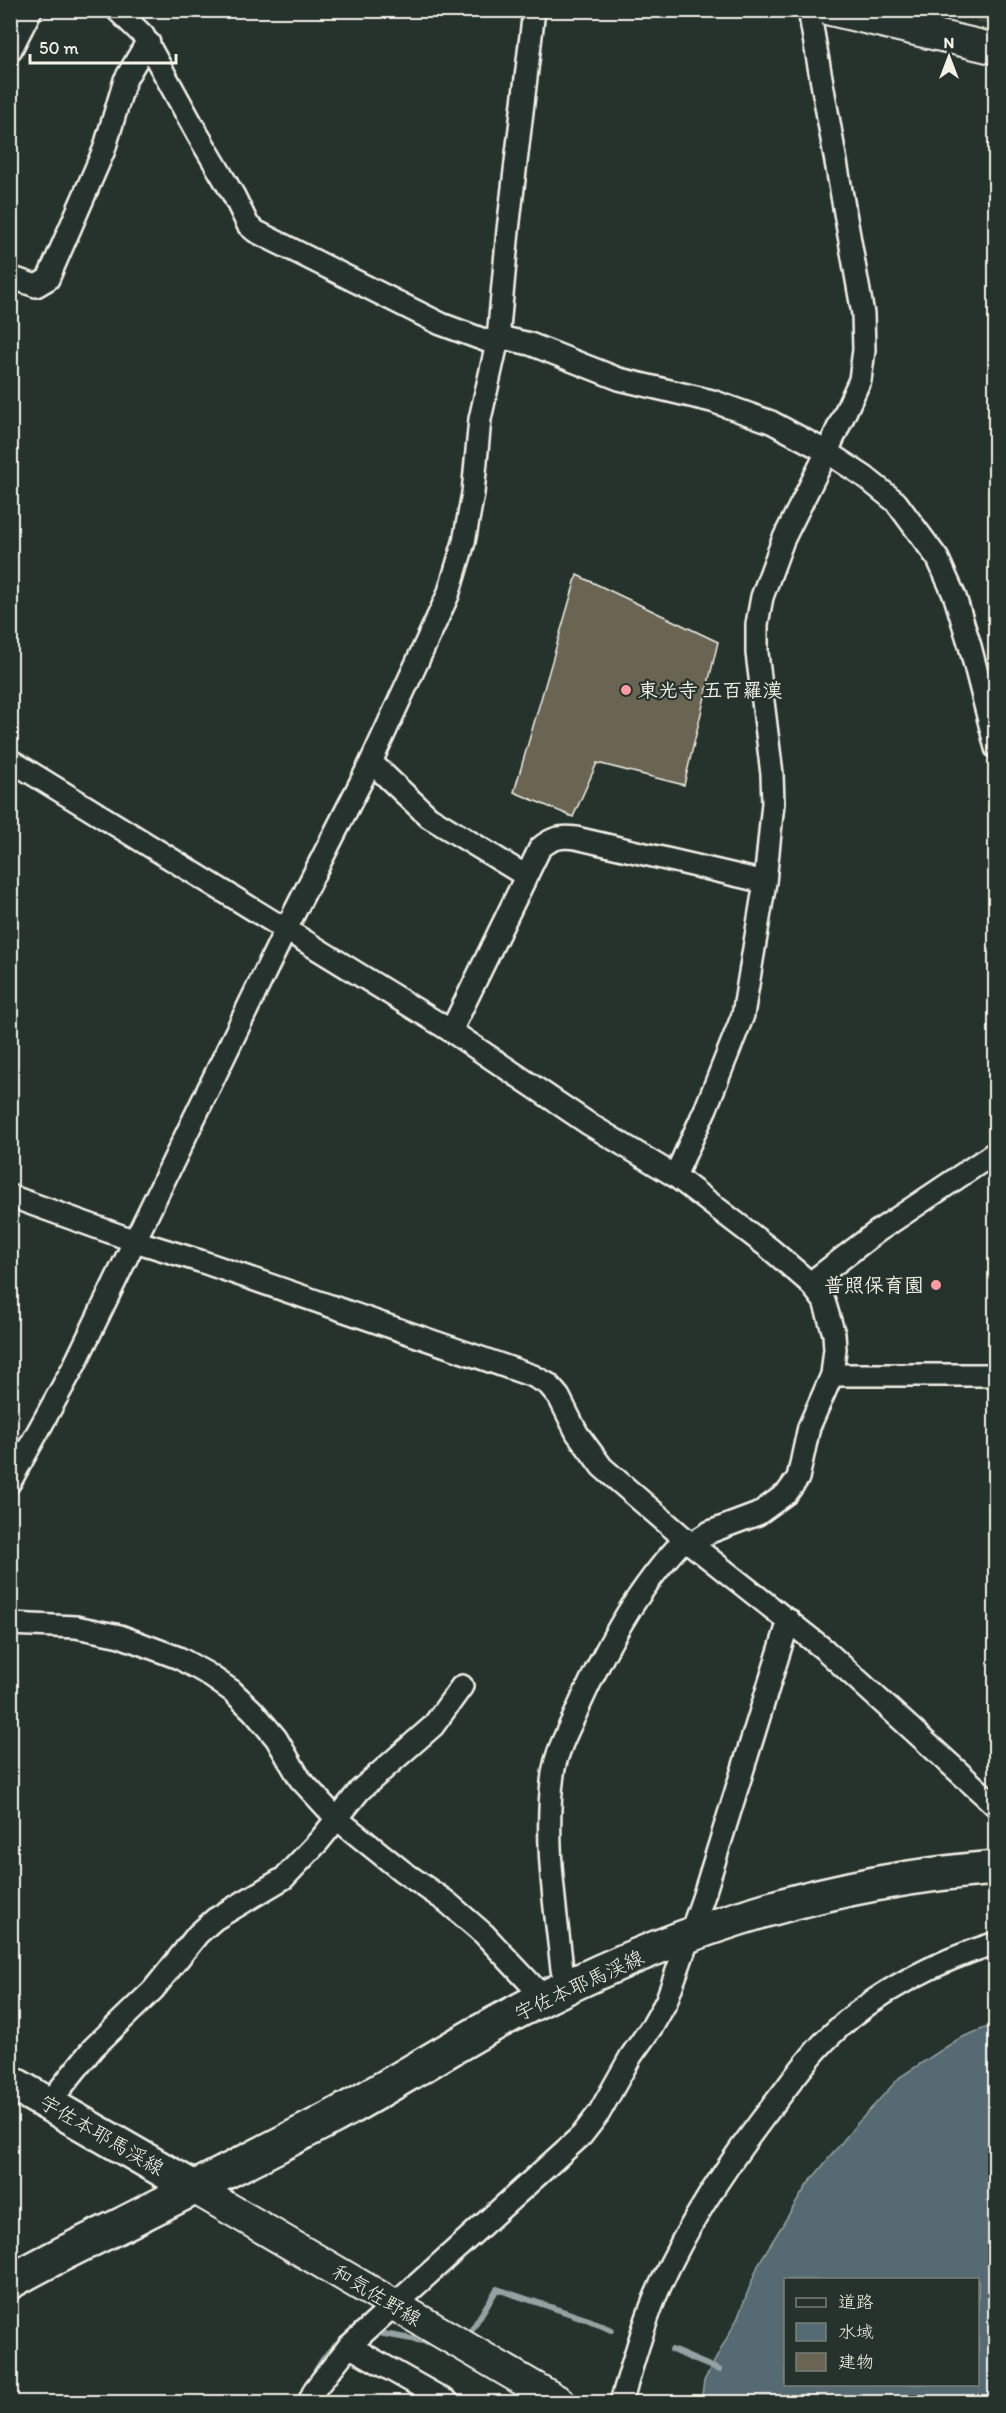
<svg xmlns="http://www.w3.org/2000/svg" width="1006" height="2413" font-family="Itim,'Klee One',sans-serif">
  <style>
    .built { fill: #3a4238 }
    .water { fill: #556b73; stroke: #95a1a2; stroke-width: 1.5; fill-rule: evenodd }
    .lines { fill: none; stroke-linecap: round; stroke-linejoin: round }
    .stream { stroke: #95a1a2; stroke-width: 6 }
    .building { fill: #6a6552; stroke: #f4f1e8; stroke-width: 1.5 }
    .street-casing { stroke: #f4f1e8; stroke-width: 26 }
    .secondary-casing { stroke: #f4f1e8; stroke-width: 34 }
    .primary-casing { stroke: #f4f1e8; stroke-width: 38 }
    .street { stroke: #26332d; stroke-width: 21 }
    .secondary { stroke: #26332d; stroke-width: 30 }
    .primary { stroke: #26332d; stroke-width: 33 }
    .poi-dot { fill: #ff9aa2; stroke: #26332d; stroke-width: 2 }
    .labels { text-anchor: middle; stroke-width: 4.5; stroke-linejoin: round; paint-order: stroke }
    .poi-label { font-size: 20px; font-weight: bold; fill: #f4f1e8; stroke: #26332d; text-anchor: start }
    .street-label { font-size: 20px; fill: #f4f1e8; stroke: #26332d }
  </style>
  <rect width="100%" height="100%" fill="#26332d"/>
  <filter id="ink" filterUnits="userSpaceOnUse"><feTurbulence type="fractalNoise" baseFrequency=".0167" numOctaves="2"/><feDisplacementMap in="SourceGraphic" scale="12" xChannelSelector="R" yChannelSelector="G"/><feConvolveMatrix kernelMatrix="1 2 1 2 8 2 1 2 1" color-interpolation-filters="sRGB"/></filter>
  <g filter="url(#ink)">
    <!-- built -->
    <polygon class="built" points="976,11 995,11 995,27 976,22"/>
    <!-- water -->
    <path class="water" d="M995 2024V2402H701L704 2381 738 2317 759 2263 807 2185 855 2126 900 2077 960 2038ZM786 2280H978V2384H786Z"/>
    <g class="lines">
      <!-- stream -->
      <g class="stream">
        <polyline points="373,2332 434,2343"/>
        <polyline points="466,2339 497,2289 589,2320 611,2330"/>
        <polyline points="672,2350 719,2370"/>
        <path d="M312 2378C320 2362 331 2346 347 2336"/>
      </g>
    </g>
    <!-- building -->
    <polygon class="building" points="577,575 718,642 684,785 597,763 573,817 514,792"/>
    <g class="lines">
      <defs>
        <g id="street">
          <polyline points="117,10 143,35 198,135 234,196 248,225 255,231 441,324 487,341 508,339 530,344 619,379 712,401 771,422 827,452 865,477 896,502 938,559 955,597 970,646 996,748"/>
          <polyline points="10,51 31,10"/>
          <polyline points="10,277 36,286 48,279 104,150 125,80 143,49 149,43"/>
          <polyline points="10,760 451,1031 589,1124 675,1176 769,1248 810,1283 824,1301 834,1334 835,1349 832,1375 809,1427 798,1478 787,1493 758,1514 710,1532 691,1544"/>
          <polyline points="371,762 429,817 526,876"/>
          <path d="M451 1031 540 848C552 838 560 836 576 838L765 882"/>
          <polyline points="675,1176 706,1108 743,1015 765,882 773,803 772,774 757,653 757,624 762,597 783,540 827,452 860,380 864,350 863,314 809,10"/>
          <polyline points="10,1196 135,1241 200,1261 533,1376 548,1384 559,1397 577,1433 602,1467 691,1544 825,1650 996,1806"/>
          <polyline points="810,1283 878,1231 996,1152"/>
          <polyline points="832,1375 996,1375"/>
          <polyline points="10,1482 74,1366 285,931 371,762 448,595 464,542 473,493 480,419 498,339 508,230 534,10"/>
          <polyline points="10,1624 76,1627 120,1636 179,1658 206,1673 232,1691 253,1711 276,1738 300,1779 336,1818 402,1871 447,1902 484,1934 544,1998"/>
          <path d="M569 1986 562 1969C555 1905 544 1839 553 1774 556 1754 566 1734 575 1715 603 1652 636 1589 685 1539"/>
          <polyline points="48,2104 93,2048 153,1990 198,1934 215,1919 284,1878 319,1841 360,1790 433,1726 462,1686"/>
          <polyline points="349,2346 448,2402"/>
          <polyline points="309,2402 315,2389 349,2346 582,2135 599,2113 631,2056 653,2025 666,2002 703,1898 789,1620"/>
          <path d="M621 2402C633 2364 643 2323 660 2286 691 2217 734 2154 781 2095 796 2075 812 2053 830 2036 875 1992 937 1961 996 1943"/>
        </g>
        <g id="secondary">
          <polyline points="830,10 996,49"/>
          <polyline points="194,2188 560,2402"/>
        </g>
        <g id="primary">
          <polyline points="10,2082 194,2188"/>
          <path d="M10 2282C46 2261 84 2243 121 2225 190 2190 260 2155 329 2119 402 2080 471 2033 546 1997 689 1926 836 1880 996 1868"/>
        </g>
      </defs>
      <!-- street casing -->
      <use href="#street" class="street-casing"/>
      <!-- secondary casing -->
      <use href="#secondary" class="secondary-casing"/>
      <!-- primary casing -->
      <use href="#primary" class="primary-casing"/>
      <!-- street -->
      <use href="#street" class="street"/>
      <!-- secondary -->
      <use href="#secondary" class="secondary"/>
      <!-- primary -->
      <use href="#primary" class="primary"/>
    </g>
  </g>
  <!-- markers -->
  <g class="poi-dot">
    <circle cx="626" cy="690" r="6"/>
    <circle cx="936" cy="1285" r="6"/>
  </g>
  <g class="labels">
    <!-- poi labels -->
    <g class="poi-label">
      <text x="638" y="697">東光寺 五百羅漢</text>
      <text x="924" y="1292" text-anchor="end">普照保育園</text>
    </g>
    <!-- street labels -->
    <g class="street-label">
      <text transform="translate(579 1985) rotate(-25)" y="7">宇佐本耶馬渓線</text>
      <text transform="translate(102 2135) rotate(30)" y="7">宇佐本耶馬渓線</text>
      <text transform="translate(377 2295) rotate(31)" y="7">和気佐野線</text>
    </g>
  </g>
  <!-- margin -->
  <rect width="1006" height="2413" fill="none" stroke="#26332d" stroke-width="36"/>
  <rect x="18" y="18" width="970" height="2377" fill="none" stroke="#f4f1e8" stroke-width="2" filter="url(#ink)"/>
  <!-- legend -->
  <rect x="784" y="2278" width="195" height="108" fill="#26332d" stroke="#787f78" stroke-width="1.5"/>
  <rect x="796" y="2298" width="30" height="9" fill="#26332d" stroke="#787f78" stroke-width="1.5"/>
  <text x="838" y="2308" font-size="18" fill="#f4f1e8">道路</text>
  <rect x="796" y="2323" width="30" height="18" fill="#556b73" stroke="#787f78" stroke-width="1.5"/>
  <text x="838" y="2338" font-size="18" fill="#f4f1e8">水域</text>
  <rect x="796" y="2353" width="30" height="18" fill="#6a6552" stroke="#787f78" stroke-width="1.5"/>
  <text x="838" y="2368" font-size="18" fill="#f4f1e8">建物</text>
  <!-- north arrow -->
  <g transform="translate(949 57)" stroke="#26332d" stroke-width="4.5" paint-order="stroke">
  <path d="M0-4.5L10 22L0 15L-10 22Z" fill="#f4f1e8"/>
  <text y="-9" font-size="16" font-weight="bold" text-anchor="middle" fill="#f4f1e8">N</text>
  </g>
  <!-- scale -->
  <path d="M30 54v9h146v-9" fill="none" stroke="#f4f1e8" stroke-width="3"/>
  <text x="39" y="54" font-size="18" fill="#f4f1e8" stroke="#26332d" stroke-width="4.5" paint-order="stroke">50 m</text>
</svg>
